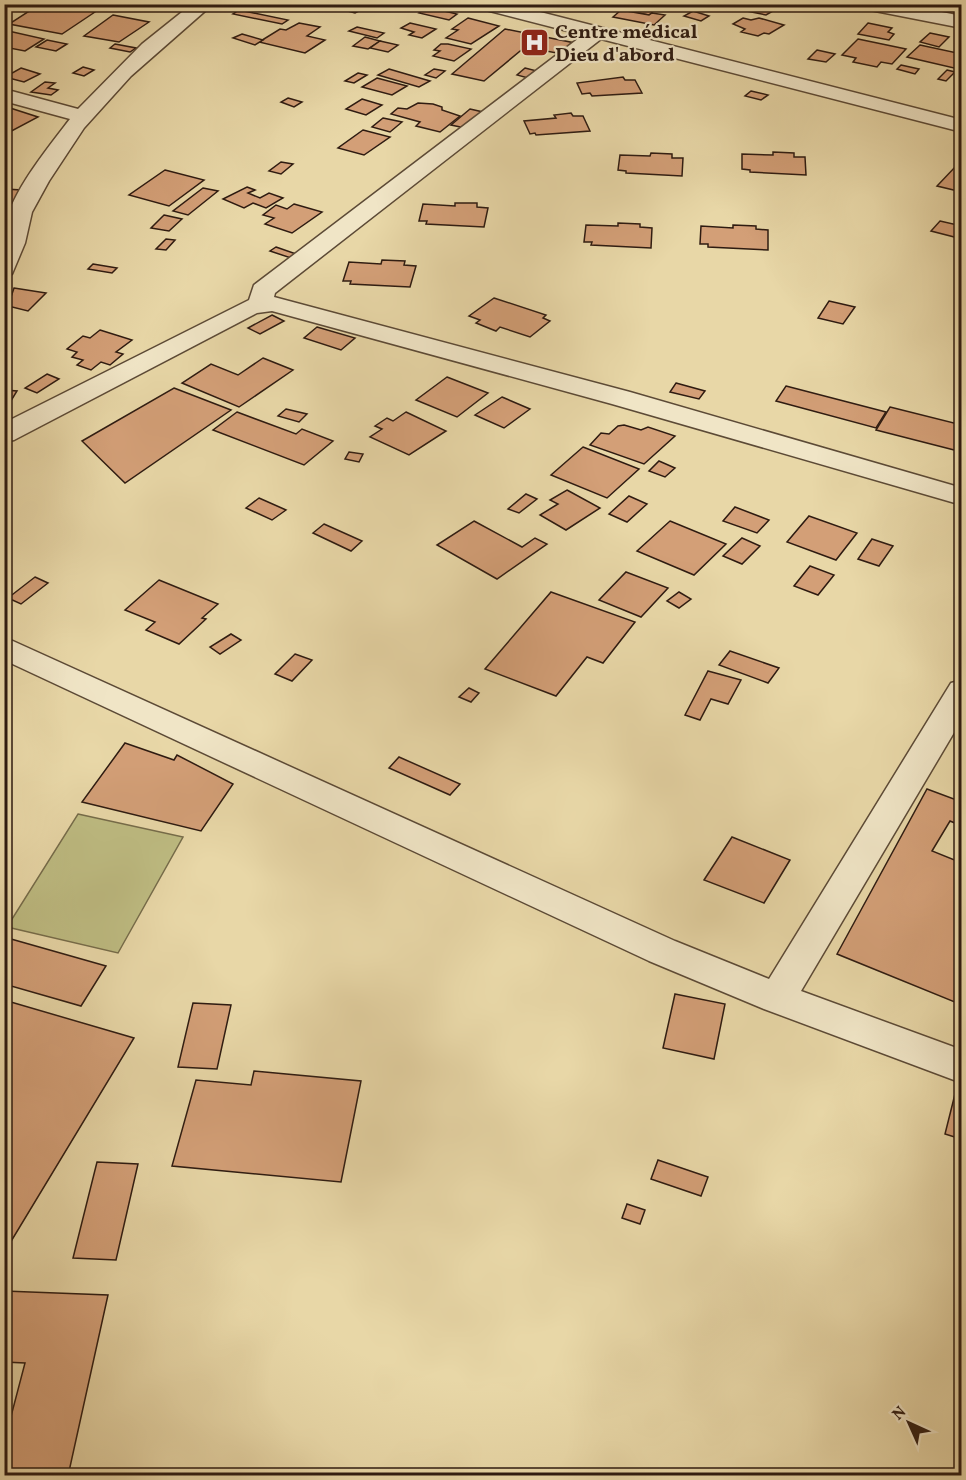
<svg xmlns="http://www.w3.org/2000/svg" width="966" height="1480" font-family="Vollkorn,serif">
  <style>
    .green { fill: #bebc82; stroke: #766c4a; stroke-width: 1.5 }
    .building { fill: #d39f77; stroke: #2e1b11; stroke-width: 1.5 }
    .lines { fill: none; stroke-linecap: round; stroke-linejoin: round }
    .minor-casing { stroke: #5c4a36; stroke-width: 3 }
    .minor { fill: #f0e5c6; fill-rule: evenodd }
    .labels { text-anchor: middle; stroke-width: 4.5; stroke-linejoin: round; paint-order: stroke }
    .far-poi-label { font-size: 20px; font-weight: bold; fill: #2e1b11; stroke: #f0e5c6; text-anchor: start }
  </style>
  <rect width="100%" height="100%" fill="#e8d7a7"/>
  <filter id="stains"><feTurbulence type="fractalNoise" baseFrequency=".00333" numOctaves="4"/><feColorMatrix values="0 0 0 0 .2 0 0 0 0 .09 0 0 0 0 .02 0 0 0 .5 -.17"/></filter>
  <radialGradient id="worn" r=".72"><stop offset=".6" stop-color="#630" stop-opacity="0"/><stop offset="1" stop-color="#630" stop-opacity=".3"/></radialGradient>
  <!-- green -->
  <polygon class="green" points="78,814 183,837 118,953 7,927"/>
  <!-- building -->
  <g class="building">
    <polygon points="40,4 55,4 95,12 62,34 9,24"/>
    <polygon points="321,4 359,4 367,7 355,13"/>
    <polygon points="627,4 656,4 652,7 657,8 649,15 621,10"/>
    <polygon points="754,6 773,11 766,15 747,11"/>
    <polygon points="427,7 457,14 449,20 419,13"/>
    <polygon points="239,10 288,20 282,24 233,14"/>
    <polygon points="621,10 649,15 652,13 665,15 654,25 613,17"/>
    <polygon points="693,11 709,16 701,21 684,16"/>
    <polygon points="113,15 149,22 119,42 84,36"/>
    <polygon points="468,18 499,26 471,44 446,38 458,30 452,29"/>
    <polygon points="743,18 751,20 759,18 784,25 769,34 764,33 758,36 741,32 745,29 733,24"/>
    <polygon points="299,23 320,27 307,36 325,40 305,53 259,42 280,29 286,30"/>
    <polygon points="410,23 436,29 422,38 409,35 414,32 401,28"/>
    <polygon points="868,23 892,28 888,32 894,34 889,40 858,34"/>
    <polygon points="357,27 384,33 377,38 349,31"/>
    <polygon points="505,29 575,43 562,54 525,47 484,81 452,74"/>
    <polygon points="4,30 44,39 25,51 4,47"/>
    <polygon points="930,33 949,37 939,47 920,42"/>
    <polygon points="242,34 263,40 255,45 233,38"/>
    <polygon points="365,37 380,41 368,49 353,46"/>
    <polygon points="858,39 906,49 892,64 881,62 877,67 853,62 856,58 842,55"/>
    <polygon points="47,40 67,44 56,51 36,47"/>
    <polygon points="380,41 398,45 388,52 370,48"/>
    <polygon points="115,44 136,48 130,52 110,48"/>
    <polygon points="441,44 448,44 471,49 454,61 433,56 440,51 434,50"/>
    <polygon points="920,45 962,54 962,61 954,68 907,57"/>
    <polygon points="817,50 835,54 826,62 808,59"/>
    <polygon points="901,65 919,69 915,74 897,69"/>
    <polygon points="83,67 94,70 84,76 73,73"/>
    <polygon points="21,68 40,74 24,82 5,77"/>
    <polygon points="525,68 537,71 528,78 517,75"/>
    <polygon points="389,69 430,81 419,87 378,75"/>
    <polygon points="434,69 445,71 436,78 425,75"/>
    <polygon points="947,70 955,72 946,81 938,79"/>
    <polygon points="358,73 367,75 354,83 345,81"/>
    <polygon points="623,77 625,80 635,80 642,93 592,96 590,93 582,94 577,83"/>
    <polygon points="377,78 407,86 392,95 362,87"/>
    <polygon points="45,82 55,83 48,88 58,90 51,95 31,92"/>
    <polygon points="751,91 768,95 761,100 745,96"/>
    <polygon points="288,98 302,102 294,107 281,102"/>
    <polygon points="362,99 382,105 366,115 346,109"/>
    <polygon points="418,103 433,104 442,107 442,110 460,116 440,132 416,126 420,122 391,114 398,108 407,109"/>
    <polygon points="4,106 38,117 4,135"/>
    <polygon points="470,109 483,112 465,128 451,125"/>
    <polygon points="571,113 573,116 583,116 590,131 536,135 535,133 530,134 524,121 556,118 554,115"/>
    <polygon points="383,118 402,122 390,132 372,127"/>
    <polygon points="363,130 390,137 364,155 338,148"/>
    <polygon points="773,152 794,153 794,157 805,157 806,175 750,172 750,170 742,169 742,154 773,155"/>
    <polygon points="651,153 672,154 672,158 683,158 682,176 626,173 626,171 618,170 620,155 650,156"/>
    <polygon points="281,162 293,164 281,174 269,171"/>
    <polygon points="956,166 962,167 962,192 937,186"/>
    <polygon points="165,170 204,180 169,206 129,195"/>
    <polygon points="247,187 255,190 248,193 260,198 269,193 283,198 266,208 253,203 244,208 223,199"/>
    <polygon points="203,188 218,191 188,215 173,211"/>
    <polygon points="4,189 22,190 6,216 4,216"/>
    <polygon points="455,203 477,203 477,207 488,208 484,227 426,224 427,221 419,221 423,204 455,206"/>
    <polygon points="294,204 322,212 292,233 265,224 274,218 263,215 276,205 287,209"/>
    <polygon points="164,215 182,219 169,231 151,228"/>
    <polygon points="940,221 962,226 962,239 931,231"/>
    <polygon points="618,223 640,224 640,227 652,228 651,248 591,245 592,242 584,242 586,225 618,226"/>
    <polygon points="733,225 756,226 756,229 768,230 768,250 708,247 708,244 700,244 701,226 733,228"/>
    <polygon points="166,239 175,240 166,250 156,249"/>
    <polygon points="276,247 299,255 294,259 270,251"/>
    <polygon points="382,260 405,261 404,265 416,266 410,287 350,284 351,281 343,281 349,262 381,264"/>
    <polygon points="93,264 117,268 112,273 88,269"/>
    <polygon points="14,288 46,293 28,311 8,306"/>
    <polygon points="494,298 546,315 543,318 550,321 530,337 500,327 496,331 476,323 480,320 469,316"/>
    <polygon points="829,301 855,307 843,324 818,318"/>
    <polygon points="272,315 284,321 260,334 248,328"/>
    <polygon points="317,327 355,338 341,350 304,338"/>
    <polygon points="100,330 132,340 116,352 123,354 110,365 101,362 91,370 77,365 83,360 72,357 77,352 67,349 83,336 90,338"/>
    <polygon points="263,358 293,370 239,407 182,383 211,364 238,375"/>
    <polygon points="47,374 59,379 37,393 25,388"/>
    <polygon points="447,377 488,393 457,417 416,400"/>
    <polygon points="676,383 705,391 699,399 670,392"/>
    <polygon points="786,386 886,412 876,428 776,401"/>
    <polygon points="174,388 231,410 125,483 82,441"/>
    <polygon points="4,390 17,391 6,409 4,409"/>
    <polygon points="502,397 530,409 504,428 475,415"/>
    <polygon points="890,407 962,425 962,452 876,430"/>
    <polygon points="286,409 307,414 299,422 278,416"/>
    <polygon points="237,412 296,434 302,429 333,441 304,465 213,430"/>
    <polygon points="406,412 446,431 409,455 370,437 382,429 375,426 387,418 393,421"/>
    <polygon points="624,425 641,430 648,427 675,436 644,464 590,445 601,433 609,434 618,426"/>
    <polygon points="583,447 639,469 607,498 551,475"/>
    <polygon points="349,452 363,454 359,462 345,459"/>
    <polygon points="659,461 675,468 665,477 649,471"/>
    <polygon points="567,490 600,508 566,530 540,515 558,504 550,500"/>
    <polygon points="526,494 537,499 519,513 508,509"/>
    <polygon points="629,496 647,504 627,522 609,514"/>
    <polygon points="259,498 286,510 272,520 246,508"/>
    <polygon points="735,507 769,520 757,533 723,521"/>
    <polygon points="809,516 857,533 836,560 787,542"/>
    <polygon points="474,521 522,547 535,538 547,544 497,579 437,545"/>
    <polygon points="670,521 726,544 694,575 637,551"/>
    <polygon points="324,524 362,541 351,551 313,533"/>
    <polygon points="742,538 760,546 742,564 723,556"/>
    <polygon points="872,539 893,546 879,566 858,559"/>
    <polygon points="810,566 834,575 818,595 794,586"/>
    <polygon points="626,572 668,588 641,617 599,600"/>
    <polygon points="35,577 48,583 21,604 8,598"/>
    <polygon points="159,580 218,604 202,618 206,619 179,644 146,630 155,622 125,610"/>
    <polygon points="551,592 635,622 603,663 587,657 556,696 485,669"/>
    <polygon points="679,592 691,599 679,608 667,601"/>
    <polygon points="231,634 241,640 220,654 210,647"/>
    <polygon points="730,651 779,668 768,683 719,665"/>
    <polygon points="295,654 312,660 292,681 275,674"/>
    <polygon points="708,671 741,680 728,704 711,699 700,720 685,715"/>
    <polygon points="469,688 479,693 471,702 459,697"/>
    <polygon points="125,743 174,760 177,755 233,784 201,831 82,802"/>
    <polygon points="399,757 460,784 450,795 389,768"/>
    <polygon points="927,789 962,802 962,826 950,821 932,851 962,863 962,1005 837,954"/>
    <polygon points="732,837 790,860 764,903 704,880"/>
    <polygon points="4,937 106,966 81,1006 4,984"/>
    <polygon points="675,994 725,1004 714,1059 663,1048"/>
    <polygon points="4,1000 134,1038 4,1253"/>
    <polygon points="193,1003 231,1005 217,1069 178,1067"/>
    <polygon points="254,1071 361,1081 341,1182 172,1166 196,1080 251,1085"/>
    <polygon points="955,1094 962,1096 961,1139 945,1134"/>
    <polygon points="658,1160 708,1177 701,1196 651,1179"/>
    <polygon points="97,1162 138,1164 116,1260 73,1258"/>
    <polygon points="627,1204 645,1210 640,1224 622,1218"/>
    <polygon points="4,1291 108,1295 68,1476 4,1476 4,1443 25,1363 4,1362"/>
  </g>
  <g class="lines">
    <defs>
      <g id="minor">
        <path d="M192 4H213L131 76 84 128 49 181 32 212 25 243 12 274 4 276C4 258 2 237 7 219 15 188 50 145 70 119L4 101V89L78 109 142 44Z"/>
        <polygon points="476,4 509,4 962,120 962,132 601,39 275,293 274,297 630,392 962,488 962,505 612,404 272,311 257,313 14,440 4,442 4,423 249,300 254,285 583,35 478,8"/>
        <polygon points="861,4 901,4 962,16 962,28 870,10 863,8"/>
        <polygon points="4,637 675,941 769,979 951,683 962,680 962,719 801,991 962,1050 962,1083 764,1009 649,961 4,660"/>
      </g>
    </defs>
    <!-- minor casing -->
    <use href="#minor" class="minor-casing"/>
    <!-- minor -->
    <use href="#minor" class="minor"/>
  </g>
  <!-- icons -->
  <defs>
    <symbol id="hospital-square" viewBox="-11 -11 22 22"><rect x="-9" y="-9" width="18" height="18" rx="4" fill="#8f2418" stroke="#f0e5c6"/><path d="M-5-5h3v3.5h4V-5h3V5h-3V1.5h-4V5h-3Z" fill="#fff"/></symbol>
  </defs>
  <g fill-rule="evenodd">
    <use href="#hospital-square" x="518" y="26" width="33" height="33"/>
  </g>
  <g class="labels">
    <!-- far-poi labels -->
    <g class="far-poi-label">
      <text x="555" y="38">Centre médical<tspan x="555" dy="23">Dieu d'abord</tspan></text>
    </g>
  </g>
  <!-- margin -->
  <rect width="966" height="1480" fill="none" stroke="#e8d7a7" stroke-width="24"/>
  <rect x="6" y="6" width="954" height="1468" fill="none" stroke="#2e1b11" stroke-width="3"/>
  <rect x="12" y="12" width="942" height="1456" fill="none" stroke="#2e1b11" stroke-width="1.5"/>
  <!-- north arrow -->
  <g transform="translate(909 1423) rotate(315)" stroke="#f0e5c6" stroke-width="4.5" paint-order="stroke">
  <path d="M0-4.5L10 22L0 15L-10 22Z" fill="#2e1b11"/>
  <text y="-9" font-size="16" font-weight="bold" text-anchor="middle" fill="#2e1b11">N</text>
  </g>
  <rect width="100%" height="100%" filter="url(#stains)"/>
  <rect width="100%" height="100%" fill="url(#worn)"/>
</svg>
